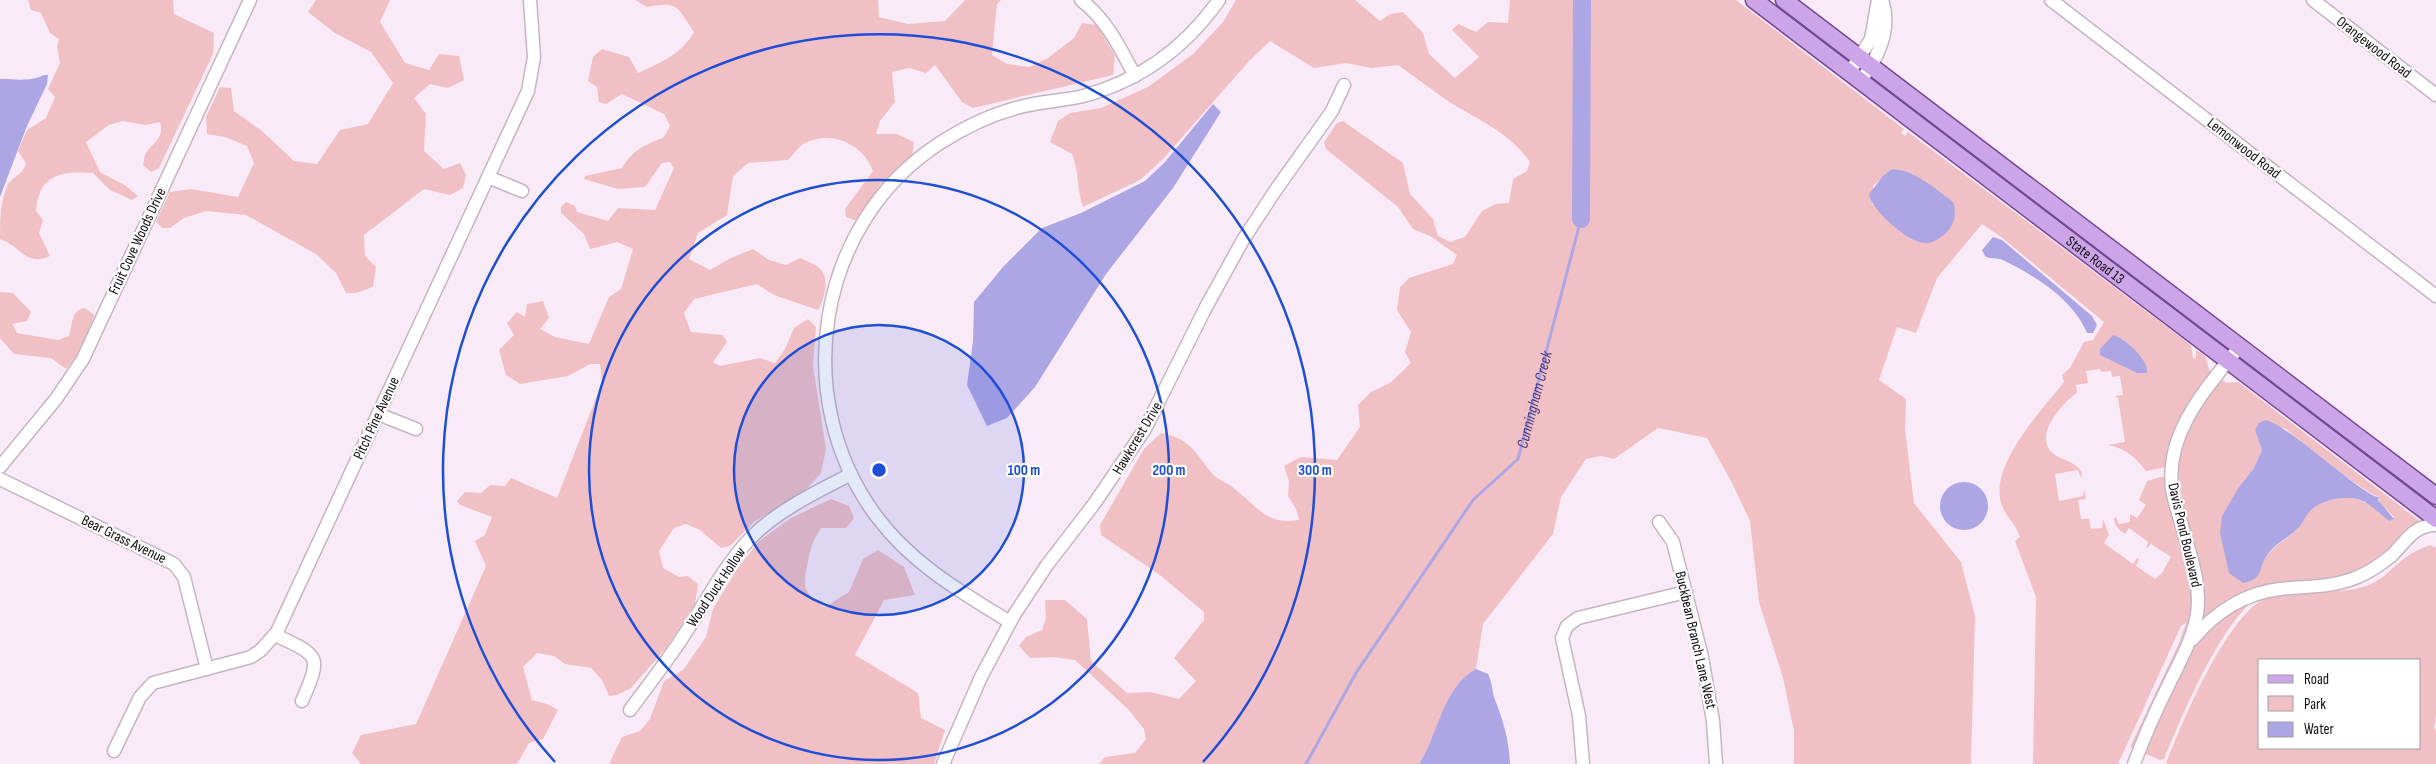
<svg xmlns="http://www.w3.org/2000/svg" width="2436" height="764" font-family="'Sofia Sans Condensed',sans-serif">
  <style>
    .green { fill: #f1c0c4; fill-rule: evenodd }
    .water { fill: #aca6e5 }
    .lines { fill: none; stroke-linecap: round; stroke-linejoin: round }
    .stream { stroke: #aca6e5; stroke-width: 3 }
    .river { stroke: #aca6e5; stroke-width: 18 }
    .minor-casing { stroke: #c4b5c2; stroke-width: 15 }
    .major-casing { stroke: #744892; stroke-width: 19 }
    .minor { stroke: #fff; stroke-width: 12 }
    .major { stroke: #cca5e8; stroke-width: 16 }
    .ring { fill: none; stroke: #1d4ed8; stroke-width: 2.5 }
    .labels { text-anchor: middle; stroke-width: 4.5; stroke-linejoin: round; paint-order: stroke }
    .street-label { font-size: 15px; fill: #110c10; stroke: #fff }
    .water-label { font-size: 16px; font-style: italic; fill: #473882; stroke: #fff }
    .centre { fill: #1d4ed8; stroke: #fff; stroke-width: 2.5 }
    .ring-label { font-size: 15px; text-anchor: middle; font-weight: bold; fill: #1d4ed8; stroke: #fff; stroke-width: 4.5; stroke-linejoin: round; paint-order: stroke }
  </style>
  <rect width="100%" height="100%" fill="#f9eaf7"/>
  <!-- green -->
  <g class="green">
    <path d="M28 0H173L174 14 214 33 213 54 159 168 151 172 143 165C144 162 144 156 146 153 153 142 165 138 160 122L146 125 122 121 109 125 86 142 100 172 126 186 138 196 132 200 110 190 93 173C61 171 39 174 36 211L43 220 39 233 50 256C25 267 21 246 0 239 0 220 0 201 8 184 15 175 23 175 26 163L18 151 27 130 46 118 55 97 48 89 60 63 57 47 59 39 50 33 41 13 31 10Z"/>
    <polygon points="316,0 390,0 380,22 405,63 429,70 439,54 459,56 464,80 448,88 430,84 414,98 426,114 424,151 444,169 460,163 466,175 463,188 450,195 424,189 364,235 365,256 376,267 373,287 356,293 346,293 336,273 316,254 246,215 206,211 184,218 170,228 162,228 156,221 170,192 191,189 238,197 254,163 247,146 225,137 207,134 206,117 220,87 231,88 234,111 262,131 294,161 317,164 340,130 368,124 393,83 371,52 335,33 308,12"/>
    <path d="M635 0H878L879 17 908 24 945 21 965 0H1001L997 4 992 55 1007 64 1030 67 1048 58 1074 38 1082 23 1097 25 1115 56 1113 75 973 108 962 102 935 65 926 73 909 68 892 72 895 102 880 121 876 134H897L914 142 912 156 881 184 857 221 846 217 845 209 873 171C863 144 832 130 805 143 799 146 793 155 788 160L748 163 733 176 727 215 698 233 689 259 710 270 729 259 753 249 769 260 786 265 800 258C806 261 814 263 819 268 831 278 824 299 818 310L774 295 757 284 694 299 684 313 691 332 723 335 727 342 713 362 720 366 760 358 775 363 785 349 794 328 808 319 816 327 813 366 826 449 821 473 804 492 755 521 730 546 721 548 700 530 686 524 674 528 659 551 663 568 679 577 688 576 698 584 695 604 667 647 631 688 617 695 609 696 602 680 591 668 565 664 554 656 537 653 523 667 532 700 547 704 558 710 543 739 529 743 517 764H361L352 753 361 735 416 724 486 566 475 541 485 535 492 517 460 505 457 501 465 492 481 493 490 485 505 486 511 478 557 498 602 383 600 364H590L568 376 520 384 506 375 499 350 514 335 507 323 517 312 525 317 527 304 543 301 549 318 540 329 555 337 589 344 609 297 621 289 633 249 617 242 590 249 584 234 561 213V207L566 202 575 206 577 212 608 221 618 208 655 210 674 168 670 162 662 163 645 187 618 189 584 179 585 176 622 168C633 150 644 145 663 138L670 126 664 114 622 94 606 104 599 102 597 87 588 81 593 57 602 49 629 57 638 73C660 63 682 54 694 32 676 6 679 1 647 7Z"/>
    <path d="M1236 0H1355L1380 21 1390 14 1403 12 1423 33 1429 54 1455 78 1479 57 1452 30 1458 24 1476 32 1488 22 1508 23 1510 0H1736L1904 129 1901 133 1905 136 1908 132 2191 345 2193 358H2196V350L2205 356 2210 372 2175 426 2166 467 2146 471C2135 457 2127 449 2108 445L2125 442 2118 398 2115 396 2123 395 2120 376 2112 377 2111 371 2101 372 2100 369 2086 371 2088 383 2076 385 2077 393C2061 403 2032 438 2054 454 2064 462 2075 460 2082 473L2081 478 2078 470 2055 474 2059 501 2083 496 2084 489 2086 499 2078 500 2081 519H2089L2091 529 2102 528 2103 519 2109 535 2104 543 2133 564 2137 558 2139 559 2136 566 2155 579 2162 573 2171 557 2151 544 2146 549 2148 542 2129 528 2125 534C2119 530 2115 526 2114 519L2116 517 2119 524 2130 522V514L2137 518 2146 505 2139 500 2147 481 2161 477 2167 478 2188 565 2193 603 2188 630 2134 749 2130 747 2179 643 2186 623 2181 626 2118 764H2033L2036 597 2015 541 2020 537C2016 524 2005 516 2001 503 1990 464 2042 410 2064 382L2062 375 2070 368 2084 342 2093 340 2104 322 2000 236 1982 224 1937 278 1916 333 1897 327 1879 380 1906 399 1905 429 1914 503 1961 562 1975 616 1971 764H1794V731L1783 678 1759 602 1750 521 1731 481 1707 438 1658 428 1614 459 1601 456 1586 459 1561 497 1553 534 1483 624 1476 669C1443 686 1438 735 1419 764H1099L1105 757 1135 753 1146 739 1144 729 1128 709 1075 660 1054 657 1030 658 1019 646 1026 637 1042 630 1046 618 1045 600H1065L1087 619 1091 661 1127 693 1151 692 1179 699 1196 681 1174 658 1204 620V612L1160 575 1101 535 1100 525 1144 449 1161 433C1189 438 1194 451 1211 472 1217 480 1229 483 1236 490 1259 508 1266 525 1299 520L1296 509 1288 496 1289 481 1284 466 1301 457 1337 460 1360 427 1358 405 1371 392 1390 383 1411 363 1405 352 1411 332 1397 310 1400 287 1409 278 1453 264 1457 255 1430 236 1413 229 1398 207 1326 149 1324 142 1337 123 1343 121 1403 163 1410 194 1433 219 1438 236 1450 242 1465 237 1482 211 1496 204 1509 203 1513 179 1527 171 1530 162C1509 131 1475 119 1445 99 1429 88 1414 76 1398 65L1371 68 1346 63 1314 68 1270 41 1250 60 1163 159 1140 180 1083 207C1077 190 1079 171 1072 154L1050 142 1058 121 1070 113 1101 108 1148 87 1193 54 1223 22ZM1892 169 1911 174 1924 243 1907 236 1872 204 1873 186Z"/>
    <polygon points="1927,122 1940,127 2215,333 2210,339"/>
    <path d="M0 292 13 293 31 312 27 321 12 324 17 333 58 340 69 336C73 325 70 310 85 308L94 315C90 334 79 355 66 369L51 358 14 354 0 338Z"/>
    <polygon points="2250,368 2314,416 2337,427 2436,503 2436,512"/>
    <path d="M2223 380 2226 383 2238 382 2421 522 2409 526V530L2382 558 2350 574 2305 582 2204 617C2201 609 2204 597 2204 587 2204 580 2202 572 2200 565 2187 507 2161 469 2198 412 2205 401 2212 388 2223 380ZM2284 428C2297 438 2371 498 2378 496L2380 503 2394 517 2389 521C2381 515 2373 506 2364 502 2349 494 2325 499 2312 509 2305 514 2302 524 2296 530 2282 543 2271 547 2261 565L2227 562 2220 534 2239 487 2254 468 2262 450 2255 430Z"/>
    <path d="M831 499 849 506 854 518 846 528H821C813 540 811 547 808 561 803 588 801 590 825 607L849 592 863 559 878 550 904 567 915 595 884 600 855 655 918 693 921 718 945 730 934 764H609L622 737 640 731 650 719 664 681 683 670 706 637 713 609 735 572 758 542 791 518Z"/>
    <path d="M2430 545 2436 548V715L2434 728 2436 731V764H2166C2181 724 2228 612 2268 597 2295 587 2333 596 2363 587 2380 583 2393 567 2406 557 2413 552 2422 548 2430 545ZM2260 660H2420V748H2260Z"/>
    <path d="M2250 603C2214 639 2184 711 2164 759L2160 760 2144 753C2161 713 2185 646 2218 618 2227 611 2240 608 2250 603Z"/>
  </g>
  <!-- water -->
  <g class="water">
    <path d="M44 75H48L47 84 27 126 0 197V79C15 79 31 82 44 75Z"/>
    <polygon points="1213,104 1221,112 1173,188 1106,274 1035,387 1007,418 987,426 967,385 973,341 974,302 1003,267 1042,228 1081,213 1145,181 1165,162"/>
    <path d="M1892 169C1915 170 1936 189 1954 203 1956 215 1955 225 1945 234 1938 239 1933 244 1924 243 1908 242 1871 210 1869 194L1883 176Z"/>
    <path d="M1993 237 2002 240 2092 316 2097 325 2093 333H2087C2073 299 2035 276 2003 260 1997 257 1991 260 1985 256L1982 250Z"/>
    <path d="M2113 335C2125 338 2149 360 2147 373H2137L2100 355V349Z"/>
    <path d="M2266 420C2291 427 2367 499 2379 497L2378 500 2394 519 2389 521C2381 515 2373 507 2365 502 2350 494 2322 499 2310 511 2305 516 2303 524 2297 529 2288 538 2276 543 2268 554 2257 568 2265 579 2243 583L2229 573 2220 534 2222 516 2239 487 2254 468 2262 450 2255 430 2259 423Z"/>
    <circle cx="1964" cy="506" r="24"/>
    <path d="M1476 669 1488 674C1492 682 1492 690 1494 697 1503 720 1509 739 1510 764H1419C1438 735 1443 686 1476 669Z"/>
  </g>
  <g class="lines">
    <!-- stream -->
    <path class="stream" id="s1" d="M1306 764 1356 673 1473 500 1518 459 1581 219"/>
    <!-- river -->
    <polyline class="river" points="1581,219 1582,0"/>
    <defs>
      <g id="minor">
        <path d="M1081 0C1107 20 1120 48 1135 76"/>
        <polyline points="2051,0 2436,296"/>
        <polyline points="2313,0 2436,95"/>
        <polyline points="1849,73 1871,39 1878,0"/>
        <path d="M1860 81C1878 58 1892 29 1882 0"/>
        <polyline points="488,177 522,191"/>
        <polyline points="378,414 416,429"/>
        <polyline points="0,467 56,399 83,359 250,0"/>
        <polyline points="0,479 174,564 184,577 207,669"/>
        <polyline points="1659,522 1673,542 1702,657 1713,721 1716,764"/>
        <path d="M1010 622C961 592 912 564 877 517 789 400 815 224 940 143 965 127 994 113 1024 106 1043 101 1063 101 1083 96 1139 81 1185 48 1219 0"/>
        <path d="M275 635C320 656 322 655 302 701"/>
        <path d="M2193 639C2215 612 2245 593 2280 589 2306 586 2330 588 2355 578 2368 573 2380 565 2391 556 2406 542 2413 525 2436 525"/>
        <path d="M630 710C649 684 669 659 686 632 709 597 728 558 759 530 786 506 819 491 851 474"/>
        <polyline points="114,751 140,697 153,683 251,657 261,650 277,632 528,91 534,57 530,0"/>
        <polyline points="943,764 981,677 1014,615 1047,565 1094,504 1145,429 1206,307 1243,240 1275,191 1332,111 1344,85"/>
        <polyline points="1583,764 1579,716 1562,638 1567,626 1578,618 1686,592"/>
        <path d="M2134 764C2144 737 2156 710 2169 684 2180 661 2193 639 2197 614 2201 585 2192 560 2184 533 2180 518 2174 503 2172 489 2165 431 2208 387 2240 346"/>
      </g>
      <g id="major">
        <path id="s2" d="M1754 0 2436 519"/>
        <polyline points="1784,0 2436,496"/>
      </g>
    </defs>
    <!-- minor casing -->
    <use href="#minor" class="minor-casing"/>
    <!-- major casing -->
    <use href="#major" class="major-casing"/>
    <!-- minor -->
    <use href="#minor" class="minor"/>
    <!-- major -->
    <use href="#major" class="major"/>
  </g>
  <!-- distance rings -->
  <circle cx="879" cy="470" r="145" fill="#1d4ed8" fill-opacity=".12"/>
  <g class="ring">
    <circle cx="879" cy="470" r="145"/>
    <circle cx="879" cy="470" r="290"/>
    <path d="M555 762A436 436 0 1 1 1203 762"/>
  </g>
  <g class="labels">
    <!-- street labels -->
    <g class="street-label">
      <text transform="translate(2374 47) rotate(38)" y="5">Orangewood Road</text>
      <text transform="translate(2244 148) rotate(38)" y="5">Lemonwood Road</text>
      <text transform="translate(137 241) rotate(-65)" y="5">Fruit Cove Woods Drive</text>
      <text dy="5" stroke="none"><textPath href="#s2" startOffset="429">State Road 13</textPath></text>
      <text transform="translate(376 418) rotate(-65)" y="5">Pitch Pine Avenue</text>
      <text transform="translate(1137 438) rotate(-59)" y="5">Hawkcrest Drive</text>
      <text transform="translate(2185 535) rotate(77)" y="5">Davis Pond Boulevard</text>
      <text transform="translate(124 539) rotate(26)" y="5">Bear Grass Avenue</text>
      <text transform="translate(716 587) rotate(-56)" y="5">Wood Duck Hollow</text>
      <text transform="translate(1696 640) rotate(77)" y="5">Buckbean Branch Lane West</text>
    </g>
    <!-- water labels -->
    <g class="water-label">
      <text dy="6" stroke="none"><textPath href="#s1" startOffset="435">Cunningham Creek</textPath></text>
    </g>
  </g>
  <circle cx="879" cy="470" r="8" class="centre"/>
  <g class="ring-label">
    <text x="1024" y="475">100 m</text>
    <text x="1169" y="475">200 m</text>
    <text x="1315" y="475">300 m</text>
  </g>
  <!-- legend -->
  <rect x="2258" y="659" width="162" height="90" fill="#ffffff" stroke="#a09e9f"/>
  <rect x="2268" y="675" width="25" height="8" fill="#cca5e8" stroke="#a09e9f"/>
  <text x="2304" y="684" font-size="15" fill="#110c10">Road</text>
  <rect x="2268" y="696" width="25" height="15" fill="#f1c0c4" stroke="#a09e9f"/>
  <text x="2304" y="709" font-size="15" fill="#110c10">Park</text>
  <rect x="2268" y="722" width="25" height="15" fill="#aca6e5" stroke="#a09e9f"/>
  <text x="2304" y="734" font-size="15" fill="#110c10">Water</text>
</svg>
